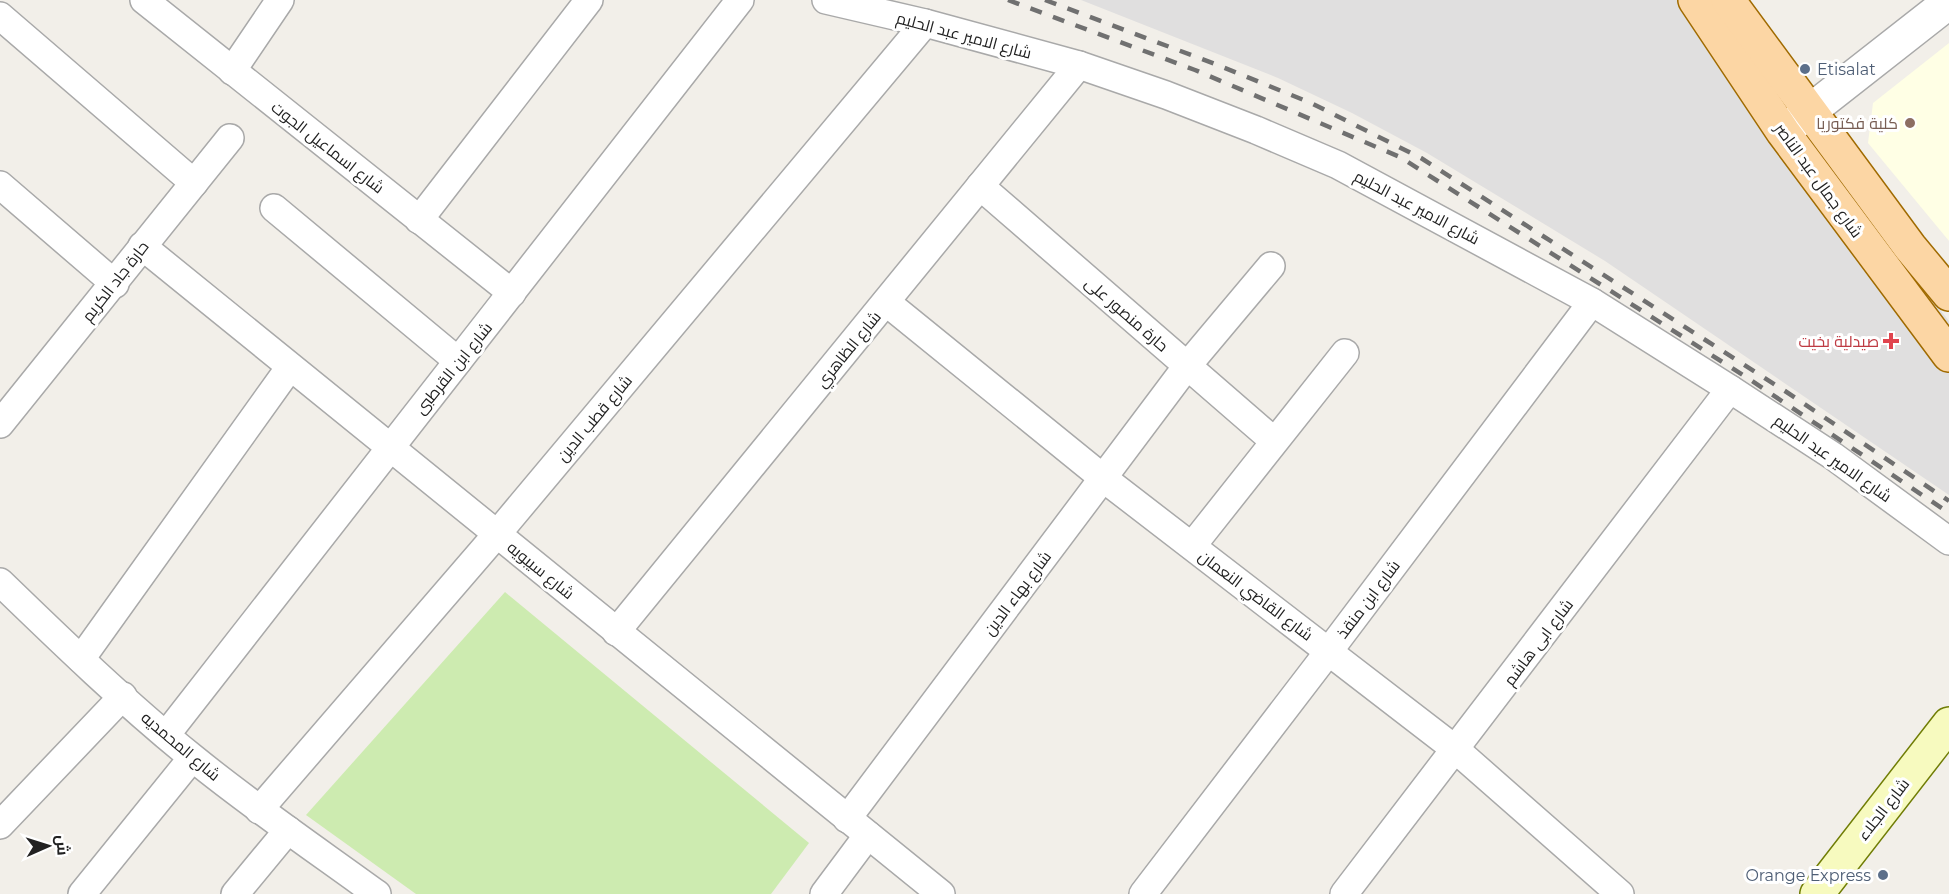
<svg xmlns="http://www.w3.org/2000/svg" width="1949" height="894" font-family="Montserrat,Cairo,sans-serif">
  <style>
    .residential { fill: #e0dfdf }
    .education { fill: #ffffe5 }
    .grass { fill: #cdebb0 }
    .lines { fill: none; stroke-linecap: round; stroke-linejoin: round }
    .minor-casing { stroke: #a9a9a9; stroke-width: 30 }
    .tertiary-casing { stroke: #a9a9a9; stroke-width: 36 }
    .secondary-casing { stroke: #707d05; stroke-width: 36 }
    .primary-casing { stroke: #a06b00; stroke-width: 36 }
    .minor { stroke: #fff; stroke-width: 27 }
    .tertiary { stroke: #fff; stroke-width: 33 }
    .secondary { stroke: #f7fabf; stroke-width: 33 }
    .primary { stroke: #fcd6a4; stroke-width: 33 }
    .rail { stroke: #707070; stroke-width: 4.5; stroke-dasharray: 12 12; stroke-linecap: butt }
    .service-dot { fill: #5c6f8a; stroke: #fff; stroke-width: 2 }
    .education-dot { fill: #8d6e63; stroke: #fff; stroke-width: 2 }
    .health-dot { fill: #e0444e; stroke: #fff; stroke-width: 2 }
    .labels { text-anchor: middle; stroke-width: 6; stroke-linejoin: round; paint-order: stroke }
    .street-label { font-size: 16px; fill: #222; stroke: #fff }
    .service-label { font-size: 16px; fill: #4e5e75; stroke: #fff; text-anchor: start }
    .education-label { font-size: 16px; fill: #785e54; stroke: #fff; text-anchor: end }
    .health-label { font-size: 16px; fill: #be3a42; stroke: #fff; text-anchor: end }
  </style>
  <rect width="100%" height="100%" fill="#f2efe9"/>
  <!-- residential -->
  <polygon class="residential" points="1081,0 1709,0 1811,148 1949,321 1949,495 1605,261 1427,153 1352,113 1278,78"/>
  <!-- education -->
  <polygon class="education" points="1949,43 1949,241 1868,143 1873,103"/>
  <!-- grass -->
  <polygon class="grass" points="505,592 809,843 771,894 416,894 306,815"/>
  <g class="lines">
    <defs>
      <g id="minor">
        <polyline points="144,0 512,293"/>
        <polyline points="826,0 925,23 1079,65 1166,95 1256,130 1338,165 1592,302 1730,389 1833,456 1949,541"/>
        <polyline points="0,16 194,183"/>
        <polyline points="232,71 280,0"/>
        <polyline points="0,185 115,284"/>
        <polyline points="980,186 1274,441"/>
        <polyline points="274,208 458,361"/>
        <polyline points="419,220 589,0"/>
        <polyline points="142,246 941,894"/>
        <polyline points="886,302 1103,478 1455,749 1620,894"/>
        <polyline points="0,424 230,138"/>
        <polyline points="1192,546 1345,353"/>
        <path d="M0 582C62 642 125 703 193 758 252 806 315 849 377 894"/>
        <polyline points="616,632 1079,65"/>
        <polyline points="81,659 290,367"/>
        <polyline points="166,735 740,0"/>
        <polyline points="259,810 497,534 925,23"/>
        <polyline points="847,819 1187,366 1271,266"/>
        <polyline points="0,825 123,696"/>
        <polyline points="82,894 192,758"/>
        <polyline points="235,894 288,830"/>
        <polyline points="824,894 868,835"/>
        <polyline points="1143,894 1329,651 1592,302"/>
        <polyline points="1344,894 1730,389"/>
      </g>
      <polyline id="tertiary" points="1787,129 1949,2"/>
      <polyline id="secondary" points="1817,894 1949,724"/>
      <g id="primary">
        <polyline points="1695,0 1783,132 1949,355"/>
        <polyline points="1728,0 1910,247 1949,294"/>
      </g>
    </defs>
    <!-- minor casing -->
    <use href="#minor" class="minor-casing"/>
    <!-- tertiary casing -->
    <use href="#tertiary" class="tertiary-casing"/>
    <!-- secondary casing -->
    <use href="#secondary" class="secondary-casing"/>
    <!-- primary casing -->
    <use href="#primary" class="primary-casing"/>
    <!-- minor -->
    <use href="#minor" class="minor"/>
    <!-- tertiary -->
    <use href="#tertiary" class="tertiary"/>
    <!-- secondary -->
    <use href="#secondary" class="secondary"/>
    <!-- primary -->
    <use href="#primary" class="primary"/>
    <!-- rail -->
    <g class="rail">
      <polyline points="1008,0 1195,70 1400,157 1746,377 1949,513"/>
      <polyline points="1045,0 1215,64 1311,103 1421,158 1785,391 1949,501"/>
    </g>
  </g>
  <!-- markers -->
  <g class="service-dot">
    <circle cx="1805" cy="69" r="6"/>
    <circle cx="1883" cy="875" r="6"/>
  </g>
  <circle class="education-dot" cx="1910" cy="123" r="6"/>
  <path class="health-dot" d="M1888 332h6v6h6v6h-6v6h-6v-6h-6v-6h6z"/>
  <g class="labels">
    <!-- street labels -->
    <g class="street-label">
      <text transform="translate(964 35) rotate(15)" y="6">شارع الامير عبد الحليم</text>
      <text transform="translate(328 147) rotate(38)" y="6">شارع اسماعيل الجوت</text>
      <text transform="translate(1819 180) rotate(54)" y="6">شارع جمال عبد الناصر</text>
      <text transform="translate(1417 207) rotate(28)" y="6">شارع الامير عبد الحليم</text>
      <text transform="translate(115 281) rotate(-52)" y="6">حارة جاد الكريم</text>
      <text transform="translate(1127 314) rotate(41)" y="6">حارة منصور على</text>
      <text transform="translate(848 349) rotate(-51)" y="6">شارع الظاهري</text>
      <text transform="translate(453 368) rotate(-51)" y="6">شارع ابن القرطبى</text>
      <text transform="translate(594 418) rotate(-50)" y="6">شارع قطب الدين</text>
      <text transform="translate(1833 458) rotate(35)" y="6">شارع الامير عبد الحليم</text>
      <text transform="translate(541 570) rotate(39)" y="6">شارع سيبويه</text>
      <text transform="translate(1017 593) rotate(-53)" y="6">شارع بهاء الدين</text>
      <text transform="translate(1256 595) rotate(37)" y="6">شارع القاضي النعمان</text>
      <text transform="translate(1368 599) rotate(-53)" y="6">شارع ابن منقذ</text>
      <text transform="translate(1538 642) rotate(-53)" y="6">شارع ابى هاشم</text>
      <text transform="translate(181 746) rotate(40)" y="6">شارع المحمديه</text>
      <text transform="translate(1883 809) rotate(-52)" y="6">شارع الجلاء</text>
    </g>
    <!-- service labels -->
    <g class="service-label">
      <text x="1817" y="75">Etisalat</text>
      <text x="1871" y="881" text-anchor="end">Orange Express</text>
    </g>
    <!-- education labels -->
    <g class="education-label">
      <text x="1898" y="129">كلية فكتوريا</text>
    </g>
    <!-- health labels -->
    <g class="health-label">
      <text x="1879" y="347">صيدلية بخيت</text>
    </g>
  </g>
  <!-- north arrow -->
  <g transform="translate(48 846) rotate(87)" stroke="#ffffff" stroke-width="4.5" paint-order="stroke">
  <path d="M0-4.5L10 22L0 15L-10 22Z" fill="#222222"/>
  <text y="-9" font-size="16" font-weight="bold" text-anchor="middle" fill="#222222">ش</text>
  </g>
</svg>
